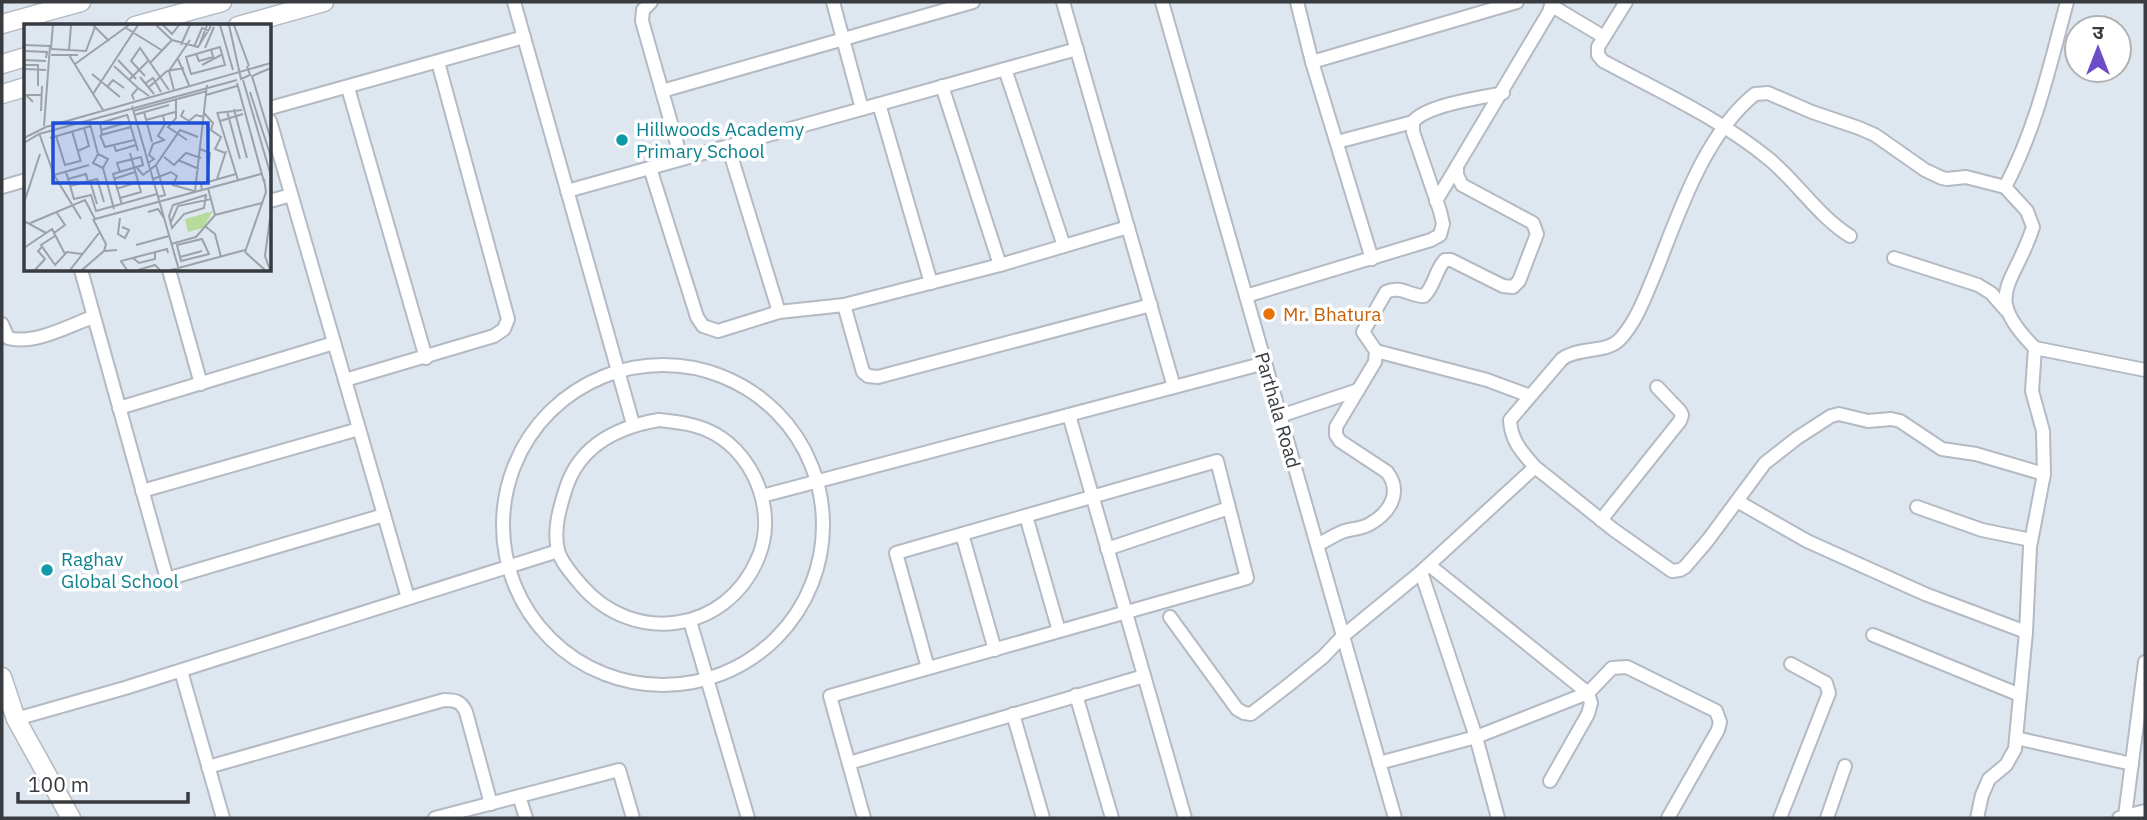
<svg xmlns="http://www.w3.org/2000/svg" width="2147" height="820" font-family="'IBM Plex Sans','Noto Sans Devanagari',sans-serif">
  <style>
    .lines { fill: none; stroke-linecap: round; stroke-linejoin: round }
    .street-casing { stroke: #b3bac4; stroke-width: 16 }
    .secondary-casing { stroke: #b3bac4; stroke-width: 21 }
    .street { stroke: #fff; stroke-width: 12 }
    .secondary { stroke: #fff; stroke-width: 18 }
    .culture-dot { fill: #0f9aa8; stroke: #fff; stroke-width: 2.5 }
    .food-dot { fill: #e8710a; stroke: #fff; stroke-width: 2.5 }
    .labels { text-anchor: middle; stroke-width: 7; stroke-linejoin: round; paint-order: stroke }
    .culture-label { font-size: 19px; fill: #0d838f; stroke: #fff; text-anchor: start }
    .food-label { font-size: 19px; fill: #c56008; stroke: #fff; text-anchor: start }
    .street-label { font-size: 19px; fill: #383b3f; stroke: #fff }
    .inset-road { fill: none; stroke: #9ca2a9; stroke-width: 2 }
    .view { fill: #1d4ed8; fill-opacity: 0.15; stroke: #1d4ed8; stroke-width: 3.5 }
    .inset-edge { fill: none; stroke: #383b3f; stroke-width: 3.5 }
  </style>
  <rect width="100%" height="100%" fill="#dee6f0"/>
  <g class="lines">
    <defs>
      <g id="street">
        <polyline points="514,2 633,424"/>
        <polyline points="651,2 643,10 642,21 681,158"/>
        <polyline points="833,2 862,109"/>
        <polyline points="1063,2 1174,387"/>
        <polyline points="1162,2 1395,818"/>
        <polyline points="1297,2 1312,62 1372,259"/>
        <path d="M1626 2 1598 47V55L1603 61C1659 91 1719 118 1769 159 1798 183 1818 216 1850 236"/>
        <polyline points="1552,6 1604,37"/>
        <polyline points="1312,62 1517,2"/>
        <polyline points="1005,69 1064,246"/>
        <polyline points="942,86 1000,265"/>
        <polyline points="348,88 426,358"/>
        <polyline points="662,91 973,2"/>
        <polyline points="879,104 931,283"/>
        <polyline points="270,108 524,37"/>
        <polyline points="270,121 408,598"/>
        <polyline points="1337,142 1413,122"/>
        <polyline points="728,146 779,312"/>
        <polyline points="650,168 697,317 703,326 718,331 779,312 844,305 1000,265 1128,227"/>
        <polyline points="2,187 26,180"/>
        <polyline points="567,191 1077,49"/>
        <polyline points="270,201 291,195"/>
        <polyline points="1436,201 1457,166"/>
        <polyline points="1894,258 1978,285 1991,293 2006,310"/>
        <polyline points="81,270 167,579 384,515"/>
        <polyline points="169,270 201,384"/>
        <path d="M1246 296 1431 240 1440 235 1443 224 1440 211 1413 132V122C1426 105 1480 98 1503 93"/>
        <polyline points="844,305 863,372 868,376 878,377 1151,305"/>
        <path d="M2 324 8 338C35 345 68 326 93 317"/>
        <polyline points="2035,348 2145,370"/>
        <polyline points="1376,351 1487,380 1530,396"/>
        <circle cx="663" cy="525" r="160"/>
        <polyline points="345,380 494,336 504,329 508,319 438,62"/>
        <polyline points="119,408 334,343"/>
        <polyline points="1069,415 1185,818"/>
        <polyline points="1280,416 1358,390"/>
        <path d="M659 420C678 422 697 424 715 434 756 457 777 514 758 558 727 633 633 646 581 585 573 575 561 563 558 550 553 529 560 507 566 488 580 445 617 427 659 420Z"/>
        <polyline points="1535,467 1614,530 1672,571 1680,570 1685,567 1708,540 1765,463 1797,438 1831,416 1839,414 1868,421 1891,419 1900,421 1942,449 1976,454 2044,474"/>
        <polyline points="142,491 359,429"/>
        <polyline points="762,496 1265,363"/>
        <polyline points="1737,501 1807,541 1925,594 2026,632"/>
        <polyline points="1917,507 1982,530 2031,540"/>
        <polyline points="1026,516 1059,631"/>
        <polyline points="1601,520 1680,421 1682,415 1680,411 1657,387"/>
        <polyline points="962,534 995,650"/>
        <path d="M1317 545C1325 541 1333 536 1342 532 1350 529 1360 529 1368 525 1389 514 1403 493 1387 472L1340 441 1336 435V427L1375 362 1376 351 1363 332 1386 292C1400 285 1410 296 1424 296 1435 286 1435 270 1445 260H1451L1503 286 1513 287 1519 281 1537 234 1533 223 1462 185 1457 175V166L1549 12 1552 2"/>
        <polyline points="1107,549 1229,508"/>
        <polyline points="1429,565 1588,693 1591,703 1588,714 1550,781"/>
        <polyline points="1421,572 1476,737 1498,818"/>
        <path d="M1170 617 1237 709 1244 713 1251 714 1286 687 1323 657 1343 636 1421 572 1535 467C1522 452 1511 441 1510 420L1562 359C1580 346 1608 354 1621 338 1638 319 1646 294 1656 271 1679 213 1704 135 1755 94L1768 93 1812 112 1859 128 1875 135 1925 170 1942 178 1947 179 1966 177 2005 187"/>
        <polyline points="690,621 748,818"/>
        <polyline points="1873,635 2020,695"/>
        <polyline points="181,671 223,818"/>
        <polyline points="1076,695 1112,818"/>
        <polyline points="1013,714 1043,818"/>
        <polyline points="16,719 125,688 558,551"/>
        <polyline points="2016,738 2132,764"/>
        <polyline points="849,763 1144,676"/>
        <polyline points="1379,763 1476,737 1588,693 1612,668 1627,667 1716,711 1720,722 1718,730 1668,818"/>
        <path d="M208 767 444 700C455 700 461 701 466 712L491 804"/>
        <polyline points="519,796 526,818"/>
        <polyline points="2125,816 2145,662"/>
        <polyline points="435,818 619,770 633,818"/>
        <polyline points="864,818 830,696 1247,578 1217,461 896,553 928,668"/>
        <polyline points="1780,818 1829,693 1826,683 1791,664"/>
        <polyline points="1827,818 1845,766"/>
        <path d="M1977 818 1982 795 1989 779 2006 765 2015 749 2026 632 2030 547 2044 474 2043 431 2032 391 2035 348C1981 294 2014 287 2033 227L2027 211 2005 187C2036 129 2050 65 2067 2"/>
        <polyline points="2119,818 2145,811"/>
      </g>
      <g id="secondary">
        <polyline points="2,24 81,2"/>
        <polyline points="135,26 222,2"/>
        <polyline points="238,26 324,2"/>
        <polyline points="2,64 26,57"/>
        <polyline points="2,94 26,87"/>
        <polyline points="2,677 16,719 71,818"/>
      </g>
    </defs>
    <!-- street casing -->
    <use href="#street" class="street-casing"/>
    <!-- secondary casing -->
    <use href="#secondary" class="secondary-casing"/>
    <!-- street -->
    <use href="#street" class="street"/>
    <!-- secondary -->
    <use href="#secondary" class="secondary"/>
  </g>
  <!-- markers -->
  <g class="culture-dot">
    <circle cx="622" cy="140" r="7"/>
    <circle cx="47" cy="570" r="7"/>
  </g>
  <circle class="food-dot" cx="1269" cy="314" r="7"/>
  <g class="labels">
    <!-- culture labels -->
    <g class="culture-label">
      <text x="636" y="136">Hillwoods Academy<tspan x="636" dy="22">Primary School</tspan></text>
      <text x="61" y="566">Raghav<tspan x="61" dy="22">Global School</tspan></text>
    </g>
    <!-- food labels -->
    <g class="food-label">
      <text x="1283" y="321">Mr. Bhatura</text>
    </g>
    <!-- street labels -->
    <g class="street-label">
      <text transform="translate(1278 410) rotate(74)" y="7">Parthala Road</text>
    </g>
  </g>
  <!-- overview -->
  <g transform="translate(24 24)">
    <rect width="247" height="247" fill="#dee6f0"/>
    <path d="M189 187 179 204 164 208 161 195Z" fill="#b6db9b"/>
    <path class="inset-road" d="M69 1 85 17M132 1 148 16 174 23 187 2M139 1 148 10 155 1M196 1 209 46M205 1 217 55 226 51 223 42M210 1 225 42M102 4 139 27M0 21 26 22 20 102M157 21 166 1M175 22 183 1M170 23 178 4 185 7M196 23 201 41 167 50 162 33ZM27 24 29 1M181 24 190 3M27 25 62 27 71 3M45 26 47 1M0 27 23 28 22 34M172 30 175 37 189 33 187 25M27 31H54M45 31 79 86M154 35 165 61M0 36 22 37M94 36 112 55M127 38 148 16M51 40 105 1M0 41H14V62M178 41 199 30M90 42 114 64M247 44 228 52 247 116M0 45 22 46M68 50 96 73M121 52 107 37 116 24 145 66M116 53 130 70M105 56 125 36M219 56 247 152M122 59 129 54 137 68M213 59 240 158M83 63 89 56 100 64M125 63 143 47 160 44M150 66 145 47 166 16M226 68 247 133M69 70 114 1M182 71 213 62M152 75V94L144 103 163 116M110 76 108 71 114 64 125 72M9 78 2 71H18M108 82 155 246M210 85 223 134M160 86 157 92 165 97 172 91 180 93M17 87 18 62M109 87 183 67M203 87 216 135M120 88 128 118M193 88 214 156M180 89 189 99 187 106 197 113 191 125 201 129M193 89 218 86M103 90 114 127M110 91 145 81M65 96 74 130 69 139 79 144M122 96 151 88M196 97 219 90M77 106 105 98M48 107 57 138M15 109 30 151 57 195M76 111 81 123 110 116M77 111 107 103M78 111 76 99 103 91M32 112 41 141 56 137M0 114 22 103 247 39M26 114 67 102M0 119 15 110 213 56M90 121 92 127 112 121M176 125 186 129 183 158M54 127 65 122 60 104M74 130 84 135 79 144 90 185M140 133 150 141 162 129 177 134M154 136 175 145M124 139 130 135 125 131 129 120 140 116 134 112 141 100 139 92M132 141 141 171 134 173M113 144 119 151 132 141 156 106 174 113M42 148 50 175 67 171 72 187 133 170M96 148 93 139 117 133 119 141 89 150 98 181M30 151 65 141M44 155 62 150 64 158M90 155 111 148M129 155 147 148 153 152 149 161 170 167M193 155 202 127M66 157 73 180M46 162 73 155 80 178M184 164 191 191M92 165 114 158M178 166 177 160 212 150M171 167 183 61M182 171 180 184 160 190 148 204 145 192 149 181ZM96 174 117 168 106 129M0 179 16 130M124 188 134 185 140 194M96 194 94 210 101 214 105 206 98 203M69 195 82 220 80 227M0 197 22 209 28 205 41 230M147 198 154 182 187 175M4 200 61 176 71 195 237 150M182 203 191 210 197 233M247 208V242M30 209 41 201 33 189M31 212 17 221 31 241 43 228 58 230M178 215 185 230 157 237 153 221ZM147 220 172 213 191 191 238 179M112 221 145 212M0 224 22 209M221 228 242 168 240 155M221 228 241 246M156 233 178 227M109 234 115 239 131 235V228M11 246 21 235 14 227 18 223M46 246 75 209M58 246 80 227 93 226M103 246 97 237 143 225 144 229M114 246 131 241 136 246M147 246 221 226M246 246 241 232 247 187"/>
    <path class="view" d="M29 99H184V159H29Z"/>
    <rect width="247" height="247" class="inset-edge"/>
  </g>
  <!-- border -->
  <rect width="2147" height="820" fill="none" stroke="#383b3f" stroke-width="7"/>
  <!-- north arrow -->
  <g transform="translate(2098 49)"><circle r="33" fill="#ffffff" stroke="#afb1b2" stroke-width="2"/>
  <path d="M0-5L12 26L0 18L-12 26Z" fill="#6c4dc7"/>
  <text y="-10" font-size="19" font-weight="bold" text-anchor="middle" fill="#383b3f">उ</text>
  </g>
  <!-- scale -->
  <path d="M18 792v10h170v-10" fill="none" stroke="#383b3f" stroke-width="3.5"/>
  <text x="28" y="792" font-size="21" fill="#383b3f" stroke="#ffffff" stroke-width="5" paint-order="stroke">100 m</text>
</svg>
